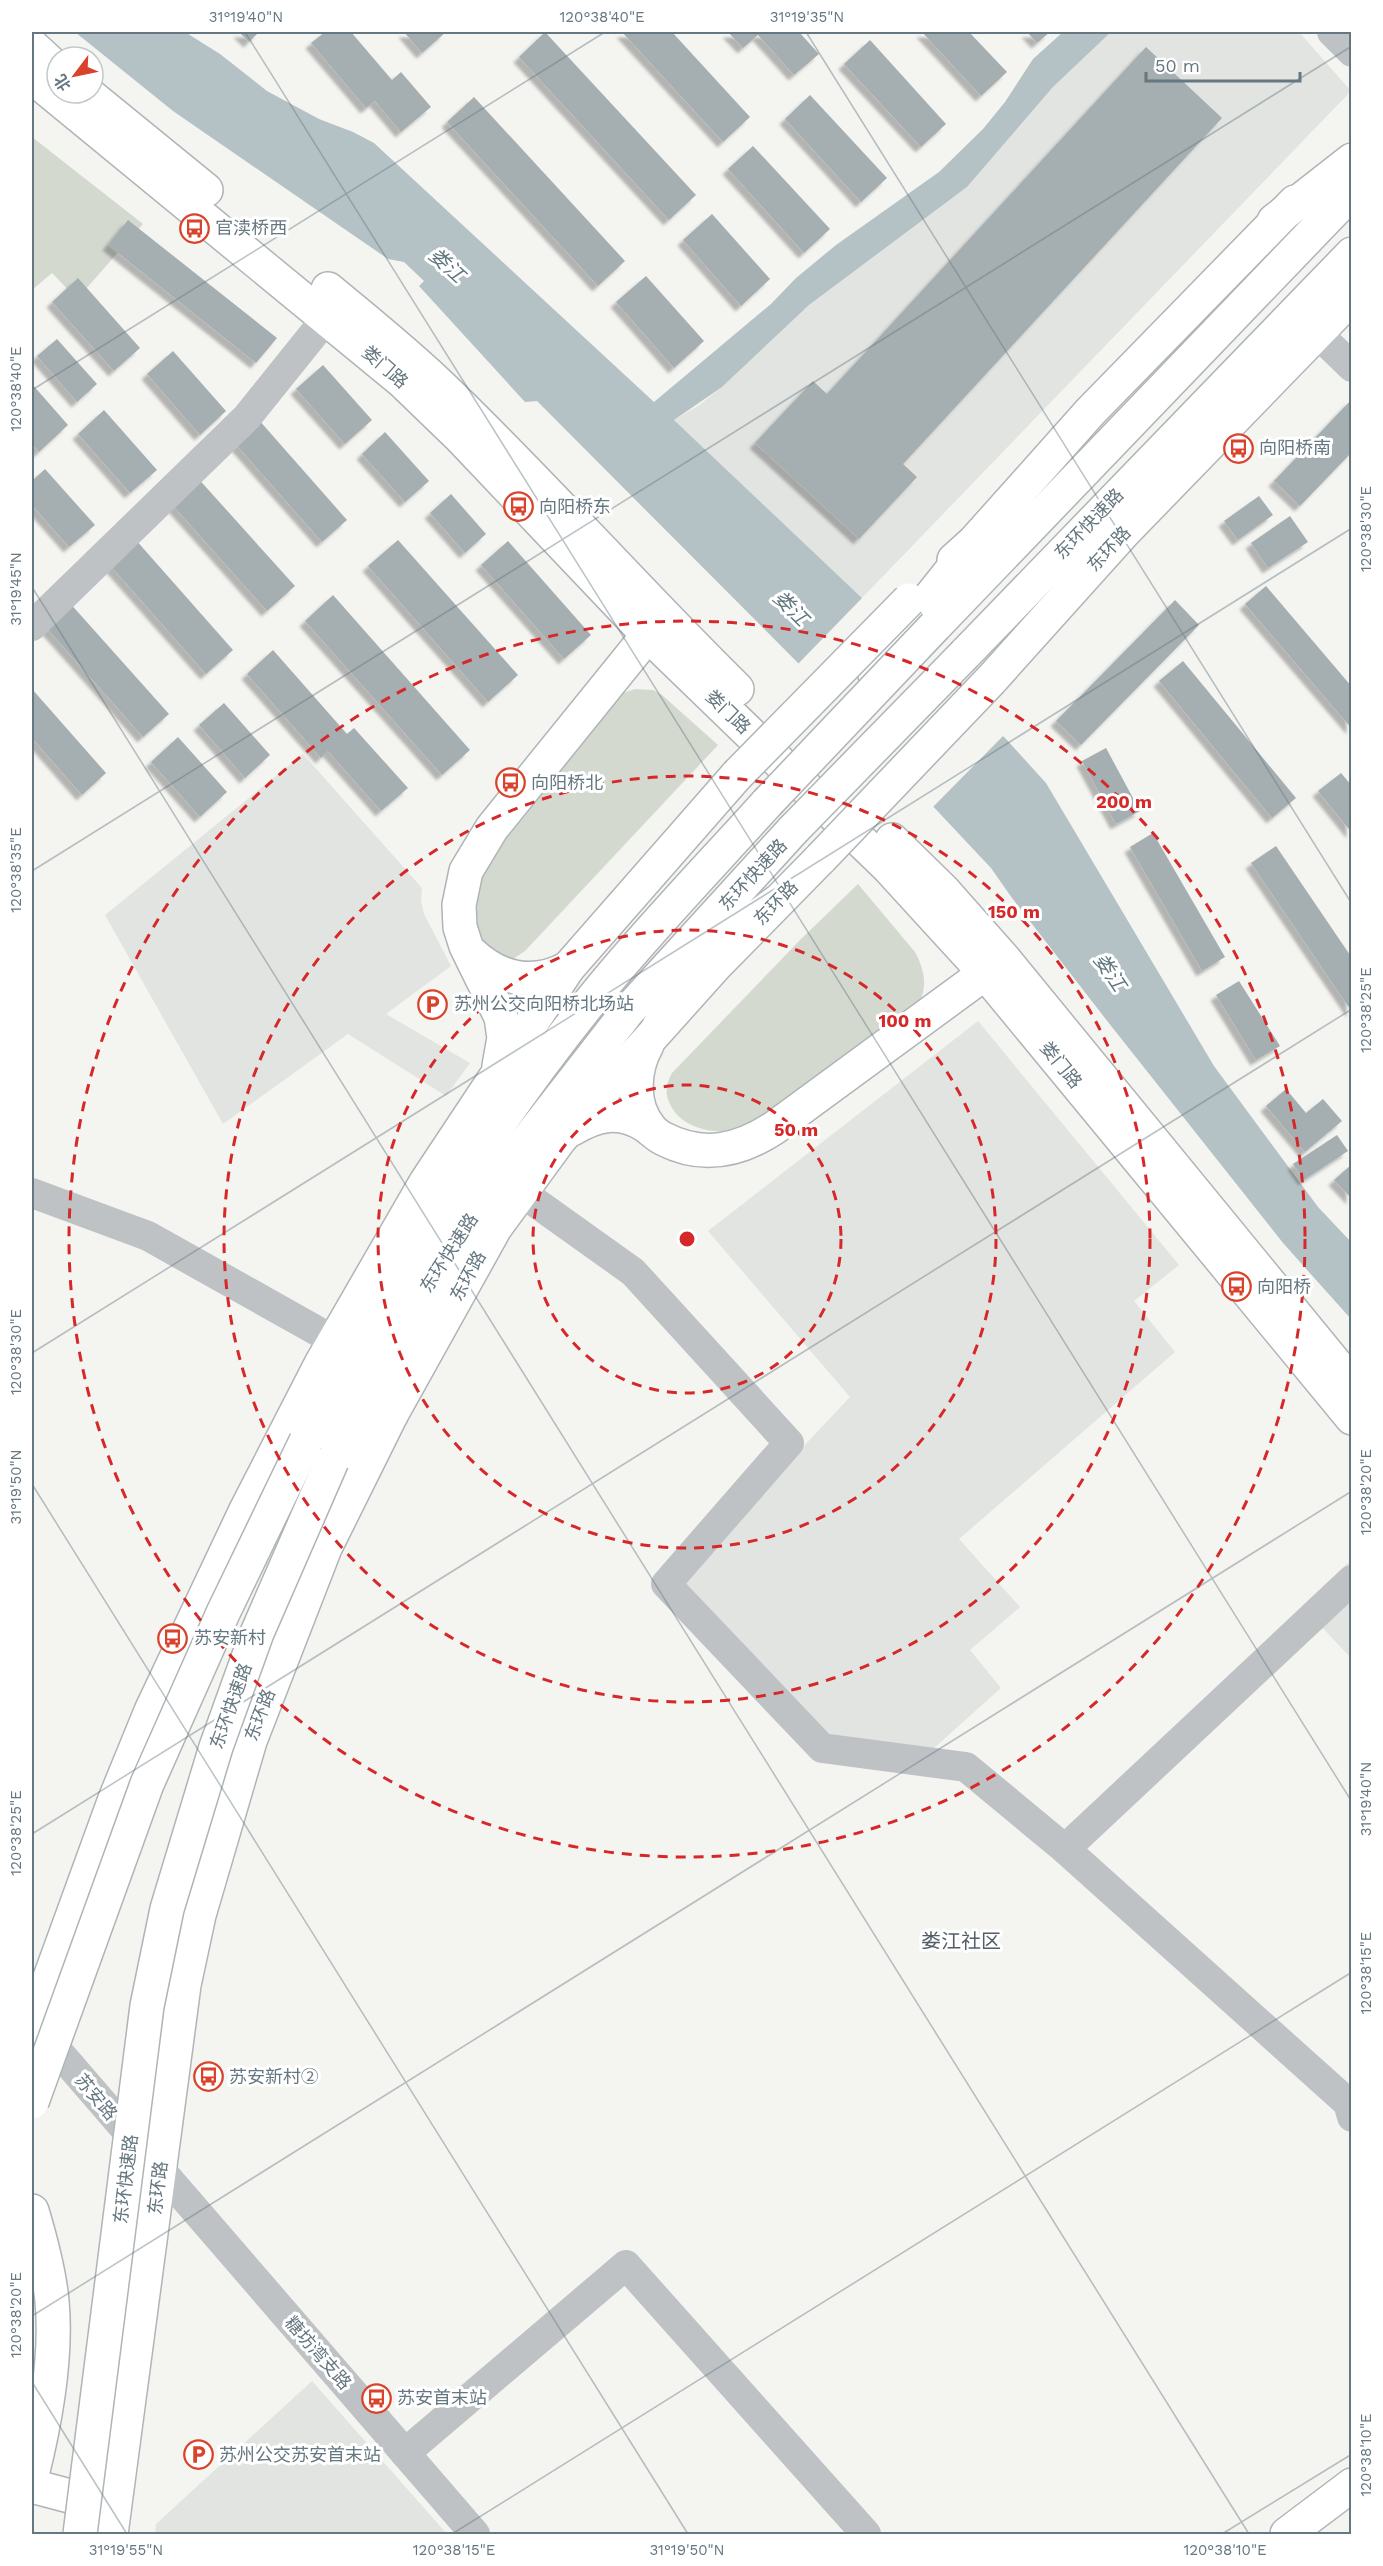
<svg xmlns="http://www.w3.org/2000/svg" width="1383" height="2566" font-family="'Work Sans','Noto Sans SC',sans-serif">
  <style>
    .built { fill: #e2e4e2 }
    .green { fill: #d4d9d0 }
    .water { fill: #b4c2c5 }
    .pier { fill: #f4f4f1 }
    .building { fill: #a5aeb1; filter: url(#shadow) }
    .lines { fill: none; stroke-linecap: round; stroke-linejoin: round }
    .major-casing { stroke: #afb5b7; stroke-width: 36 }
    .highway-casing { stroke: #afb4b6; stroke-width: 36 }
    .minor { stroke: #bec2c5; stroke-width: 30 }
    .major { stroke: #fff; stroke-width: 33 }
    .highway { stroke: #fff; stroke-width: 33 }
    .major-bridge-casing { stroke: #afb5b7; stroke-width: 36; stroke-linecap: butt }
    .highway-bridge-casing { stroke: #afb4b6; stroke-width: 36; stroke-linecap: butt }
    .major-bridge { stroke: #fff; stroke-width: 33 }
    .highway-bridge { stroke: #fff; stroke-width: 33 }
    .ticks { fill: none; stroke: #657780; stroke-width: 1.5; stroke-opacity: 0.45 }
    .ring { fill: none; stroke: #d62828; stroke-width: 3; stroke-dasharray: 10 8 }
    .labels { text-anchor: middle; stroke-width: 6; stroke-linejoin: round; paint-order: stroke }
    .poi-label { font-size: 18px; fill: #657780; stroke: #fff; text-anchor: start }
    .street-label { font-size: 18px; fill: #657780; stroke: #fff }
    .water-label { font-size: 20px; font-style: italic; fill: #61787e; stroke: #fff }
    .neighbourhood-label { font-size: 20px; fill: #525f66; stroke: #fff }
    .centre { fill: #d62828; stroke: #fff; stroke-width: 3 }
    .ring-label { font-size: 18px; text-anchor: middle; font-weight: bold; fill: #d62828; stroke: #fff; stroke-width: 6; stroke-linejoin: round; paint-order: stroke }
    .neatline { fill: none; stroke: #657780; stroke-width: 2 }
    .ticks-label { font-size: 15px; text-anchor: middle; fill: #657780 }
  </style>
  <defs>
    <filter id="shadow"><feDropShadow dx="-5.5" dy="5.5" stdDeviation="1.5" flood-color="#0004"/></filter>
  </defs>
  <rect width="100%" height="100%" fill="#f4f4f1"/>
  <!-- built -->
  <g class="built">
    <polygon points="1111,32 1299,32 1351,91 862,598 674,420 698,406 722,387 809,305 967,187 1053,87"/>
    <polygon points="303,754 422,888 421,900 424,914 451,966 386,1014 470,1063 446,1096 348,1034 223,1124 105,915"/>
    <polygon points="978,1021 1179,1265 1134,1301 1175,1352 959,1539 1020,1607 970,1650 1001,1688 933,1749 823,1738 676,1582 850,1397 708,1231"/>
    <polygon points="1351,1560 1351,1658 1302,1606"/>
    <polygon points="312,2381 447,2534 155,2534 156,2524"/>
  </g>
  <!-- green -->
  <g class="green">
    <polygon points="32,137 143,224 77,299 52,273 32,290"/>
    <polygon points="635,689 653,690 662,695 718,745 525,951 507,963 492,958 472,918 478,862 615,696"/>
    <path d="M858 884 915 952C924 968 928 986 919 1003 883 1030 847 1056 812 1083 790 1099 767 1120 742 1128 721 1136 688 1130 674 1111 665 1097 664 1087 672 1073L801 939Z"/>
  </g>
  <!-- water -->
  <polygon class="water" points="75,32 185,32 220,54 267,91 319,119 353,132 374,143 654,402 771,304 796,278 836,245 939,172 983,129 1005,102 1033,59 1063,32 1111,32 1053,87 967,187 809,305 722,387 674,420 862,598 1007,740 1046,783 1214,1066 1318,1207 1351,1242 1351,1319 1283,1243 1108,1022 1012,898 991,868 800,665 537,401 525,402 419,286 424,281 404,262 388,259 173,111"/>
  <!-- pier -->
  <polygon class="pier" points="864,596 1005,734 932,808 796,666"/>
  <!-- building -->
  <g class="building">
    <polygon points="239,32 259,32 249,42"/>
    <polygon points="325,32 351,32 392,80 401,72 431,107 401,132 375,101 366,108 311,43"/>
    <polygon points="404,32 446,32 422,53"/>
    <polygon points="545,32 696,195 669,220 519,57"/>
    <polygon points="622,32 672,32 750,117 723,142"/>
    <polygon points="728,32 799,32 819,54 794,75 758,35 743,48"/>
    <polygon points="922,32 969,32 1007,72 981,96"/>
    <polygon points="1027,32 1050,32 1037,43"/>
    <polygon points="870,40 946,124 921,147 844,64"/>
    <polygon points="1146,47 1222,118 903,464 917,477 859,539 755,443 813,381 827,394"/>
    <polygon points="810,95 887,178 861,202 785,119"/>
    <polygon points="474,97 625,261 598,286 447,122"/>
    <polygon points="753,146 830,229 804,253 728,169"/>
    <polygon points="712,214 770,279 741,306 683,240"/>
    <polygon points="128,220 277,338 256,363 108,245"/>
    <polygon points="646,276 704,341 674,368 616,302"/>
    <polygon points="78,278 140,348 114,371 52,302"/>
    <polygon points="57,339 97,384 77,402 37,356"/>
    <polygon points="173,351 226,411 200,435 147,374"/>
    <polygon points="323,365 372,420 345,444 296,389"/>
    <polygon points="32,384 68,425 39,452 32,444"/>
    <polygon points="1352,399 1352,452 1300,506 1274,481"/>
    <polygon points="104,410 157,470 130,493 78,434"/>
    <polygon points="258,419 347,520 322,542 233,441"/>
    <polygon points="385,432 429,481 405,502 362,454"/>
    <polygon points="45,469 95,525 69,547 32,505 32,481"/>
    <polygon points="195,475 295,586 267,611 168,500"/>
    <polygon points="451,494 486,534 465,553 430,513"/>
    <polygon points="1259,496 1273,515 1238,540 1224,521"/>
    <polygon points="1290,516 1308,542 1268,568 1251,543"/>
    <polygon points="135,539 233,650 206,674 108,563"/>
    <polygon points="398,540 518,675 488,702 368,566"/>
    <polygon points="508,541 591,635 564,659 481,565"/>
    <polygon points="1266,586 1352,687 1352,729 1245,604"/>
    <polygon points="333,595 470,750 442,775 305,621"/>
    <polygon points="1175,600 1199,625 1081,745 1056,721"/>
    <polygon points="68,601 169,714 143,737 43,624"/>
    <polygon points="273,650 347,734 354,728 408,788 381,811 328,751 321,758 247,674"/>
    <polygon points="1183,661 1296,798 1272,818 1159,681"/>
    <polygon points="32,689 106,773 82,795 32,738"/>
    <polygon points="224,703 270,755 245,778 199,725"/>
    <polygon points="178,737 227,792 200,817 151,762"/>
    <polygon points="1106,748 1140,811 1116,824 1082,761"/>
    <polygon points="1341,773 1352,786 1352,833 1318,791"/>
    <polygon points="1153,833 1225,957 1202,971 1130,847"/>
    <polygon points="1276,846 1352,958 1352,1012 1251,863"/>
    <polygon points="1239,981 1280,1046 1256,1060 1216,995"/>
    <polygon points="1286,1089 1306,1113 1323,1099 1342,1121 1305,1152 1266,1106"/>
    <polygon points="1337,1135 1348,1151 1304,1180 1293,1164"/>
    <polygon points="1352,1164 1352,1199 1334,1180"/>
  </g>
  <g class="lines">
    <defs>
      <g id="major">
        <polyline points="32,46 57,69"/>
        <polyline points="32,77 402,381 461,438 648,635 889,868 986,974 1352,1418"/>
        <polyline points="87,93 206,190"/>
        <path d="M328 289C368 322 408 354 445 390 545 486 637 591 737 689"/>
        <polyline points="954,560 974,542 1090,412 1295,202"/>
        <polyline points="991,680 1124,532 1352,297"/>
        <polyline points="892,840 943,890 1004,959 1352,1384"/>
        <path d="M471 953C499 979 533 987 568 968"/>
        <path d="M647 1045C633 1070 631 1105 650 1128"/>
        <polyline points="499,1066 504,1038 501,1017 466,946 460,927 459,905 466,871 492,828 648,635 665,619"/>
        <path d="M572 1129C597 1114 620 1109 646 1126 652 1130 657 1136 664 1139 703 1159 739 1151 774 1128L1003 960"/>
        <polyline points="32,2027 115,1799 151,1711 246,1510 321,1364 426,1182 568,968 737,775"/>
        <path d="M32 2211C41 2241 49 2270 52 2301 57 2355 45 2423 32 2475"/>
        <polyline points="32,2486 111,2507"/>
        <polyline points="111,2534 184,1985 199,1915 250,1741 325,1548 391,1415 495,1228 560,1139 715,966 821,858"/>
        <polyline points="1287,2534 1352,2485"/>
      </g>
      <g id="highway">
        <polyline points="1274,221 1352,160"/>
        <polyline points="935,626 1352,192"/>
        <polyline points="965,654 1352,254"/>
        <polyline points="875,675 920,610 974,542"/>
        <polyline points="685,970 777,902"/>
        <polyline points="658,1028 700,954"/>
        <path d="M306 1441C392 1281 488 1126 603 986 655 923 712 864 767 803"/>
        <polyline points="340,1454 391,1415 391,1350"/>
        <polyline points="332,1461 414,1308 446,1255 506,1168 628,1011 793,830"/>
      </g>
    </defs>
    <!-- major casing -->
    <use href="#major" class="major-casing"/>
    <!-- highway casing -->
    <use href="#highway" class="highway-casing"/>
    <!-- minor -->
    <g class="minor">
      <polyline points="1332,32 1352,52"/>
      <polyline points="1317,333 1352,367"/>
      <polyline points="32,626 247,417 341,300"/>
      <polyline points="521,1192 633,1272 789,1443 666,1584 822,1748 966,1767 1065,1849 1348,2103 1352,2117"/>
      <polyline points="32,1193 148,1236 335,1341"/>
      <polyline points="1065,1849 1352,1580"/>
      <polyline points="43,2025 56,2049 475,2534"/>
      <polyline points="405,2453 626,2265 866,2534"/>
    </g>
    <!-- major -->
    <use href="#major" class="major"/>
    <!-- highway -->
    <use href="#highway" class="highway"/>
    <defs>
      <g id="major-bridge">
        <polyline points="737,775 909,600"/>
        <polyline points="821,858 991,680"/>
      </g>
      <g id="highway-bridge">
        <polyline points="767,803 935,626"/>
        <polyline points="793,830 965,654"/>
        <polyline points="32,2102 147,1784 223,1613 306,1441"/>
        <polyline points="80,2534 147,2006 167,1909 216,1747 257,1633 332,1461"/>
      </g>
    </defs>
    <!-- major-bridge casing -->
    <use href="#major-bridge" class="major-bridge-casing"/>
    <!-- highway-bridge casing -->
    <use href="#highway-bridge" class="highway-bridge-casing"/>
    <!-- major-bridge -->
    <use href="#major-bridge" class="major-bridge"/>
    <!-- highway-bridge -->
    <use href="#highway-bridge" class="highway-bridge"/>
  </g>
  <!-- ticks -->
  <path class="ticks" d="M245 32 1352 1802M806 32 1352 904M32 390 605 32M32 587 1249 2534M32 871 1352 46M32 1353 1352 528M32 1484 688 2534M32 1834 1352 1009M32 2316 1352 1491M32 2382 127 2534M452 2534 1352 1972M1222 2534 1352 2454"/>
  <!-- distance rings -->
  <g class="ring">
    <circle cx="687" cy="1239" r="154"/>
    <circle cx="687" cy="1239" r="309"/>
    <circle cx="687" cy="1239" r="463"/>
    <circle cx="687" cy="1239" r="618"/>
  </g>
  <!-- icons -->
  <defs>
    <symbol id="bus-ring" viewBox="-11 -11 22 22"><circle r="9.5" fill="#fff" stroke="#d9432c" stroke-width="1.5"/><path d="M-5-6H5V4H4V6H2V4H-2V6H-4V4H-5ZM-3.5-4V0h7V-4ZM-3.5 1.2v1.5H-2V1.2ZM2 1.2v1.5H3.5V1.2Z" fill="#d9432c"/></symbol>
    <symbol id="parking-ring" viewBox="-11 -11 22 22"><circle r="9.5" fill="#fff" stroke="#d9432c" stroke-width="1.5"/><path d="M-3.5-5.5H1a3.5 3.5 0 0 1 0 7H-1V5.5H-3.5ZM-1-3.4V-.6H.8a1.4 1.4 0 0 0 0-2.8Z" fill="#d9432c"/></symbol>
  </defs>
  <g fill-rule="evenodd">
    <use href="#bus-ring" x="178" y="212" width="33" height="33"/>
    <use href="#bus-ring" x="1222" y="432" width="33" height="33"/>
    <use href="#bus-ring" x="502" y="490" width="33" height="33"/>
    <use href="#bus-ring" x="494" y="766" width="33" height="33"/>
    <use href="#parking-ring" x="416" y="988" width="33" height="33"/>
    <use href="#bus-ring" x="1220" y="1270" width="33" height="33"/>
    <use href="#bus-ring" x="156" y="1622" width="33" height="33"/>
    <use href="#bus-ring" x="192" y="2060" width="33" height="33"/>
    <use href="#bus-ring" x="360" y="2382" width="33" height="33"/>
    <use href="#parking-ring" x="182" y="2438" width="33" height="33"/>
  </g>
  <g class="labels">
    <!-- poi labels -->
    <g class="poi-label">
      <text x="215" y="234">官渎桥西</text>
      <text x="1259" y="454">向阳桥南</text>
      <text x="539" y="513">向阳桥东</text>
      <text x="531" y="789">向阳桥北</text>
      <text x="454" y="1010">苏州公交向阳桥北场站</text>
      <text x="1257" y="1293">向阳桥</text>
      <text x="194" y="1644">苏安新村</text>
      <text x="229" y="2083">苏安新村②</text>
      <text x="397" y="2404">苏安首末站</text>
      <text x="219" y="2461">苏州公交苏安首末站</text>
    </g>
    <!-- street labels -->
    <g class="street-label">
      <text transform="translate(385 367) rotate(41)" y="6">娄门路</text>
      <text transform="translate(1089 524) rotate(-46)" y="6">东环快速路</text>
      <text transform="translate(1109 549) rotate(-47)" y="6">东环路</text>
      <text transform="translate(728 712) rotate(44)" y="6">娄门路</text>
      <text transform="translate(753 875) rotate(-47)" y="6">东环快速路</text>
      <text transform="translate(776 903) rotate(-46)" y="6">东环路</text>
      <text transform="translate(1061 1065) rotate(51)" y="6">娄门路</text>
      <text transform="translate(449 1253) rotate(-57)" y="6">东环快速路</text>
      <text transform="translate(468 1276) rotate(-61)" y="6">东环路</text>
      <text transform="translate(231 1706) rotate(-70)" y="6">东环快速路</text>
      <text transform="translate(260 1715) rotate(-69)" y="6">东环路</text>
      <text transform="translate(96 2097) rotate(50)" y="6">苏安路</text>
      <text transform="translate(126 2179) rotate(-83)" y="6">东环快速路</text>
      <text transform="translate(158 2188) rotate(-83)" y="6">东环路</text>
      <text transform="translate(318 2353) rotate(49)" y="6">糖坊湾支路</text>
    </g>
    <!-- water labels -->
    <g class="water-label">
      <text transform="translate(447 265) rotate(42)" y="7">娄江</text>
      <text transform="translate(791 608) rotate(45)" y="7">娄江</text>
      <text transform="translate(1110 972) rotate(56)" y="7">娄江</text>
    </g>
    <!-- neighbourhood labels -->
    <g class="neighbourhood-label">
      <text x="961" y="1948">娄江社区</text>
    </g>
  </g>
  <circle cx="687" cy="1239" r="9" class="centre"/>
  <g class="ring-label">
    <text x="1124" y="808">200 m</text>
    <text x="1014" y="918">150 m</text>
    <text x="905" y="1027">100 m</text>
    <text x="796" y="1136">50 m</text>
  </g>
  <!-- border -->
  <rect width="1383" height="2566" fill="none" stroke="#ffffff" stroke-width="66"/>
  <!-- north arrow -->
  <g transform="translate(75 75) rotate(238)"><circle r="28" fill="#ffffff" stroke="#c1c9cc" stroke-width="1.5"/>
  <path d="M0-4.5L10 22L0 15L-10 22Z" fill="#d9432c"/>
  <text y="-9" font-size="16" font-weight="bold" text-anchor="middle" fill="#657780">北</text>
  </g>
  <!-- scale -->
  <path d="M1146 72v9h154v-9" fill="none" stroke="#657780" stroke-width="3"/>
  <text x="1155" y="72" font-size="18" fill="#657780" stroke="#ffffff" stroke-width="4.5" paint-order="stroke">50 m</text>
  <rect x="33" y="33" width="1317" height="2500" class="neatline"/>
  <g class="ticks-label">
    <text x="246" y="22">31°19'40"N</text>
    <text x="602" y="22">120°38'40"E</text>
    <text x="807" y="22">31°19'35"N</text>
    <text transform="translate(16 389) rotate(-90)" y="5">120°38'40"E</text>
    <text transform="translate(1366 529) rotate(-90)" y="5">120°38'30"E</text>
    <text transform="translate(16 589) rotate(-90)" y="5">31°19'45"N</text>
    <text transform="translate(16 870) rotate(-90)" y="5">120°38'35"E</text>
    <text transform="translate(1366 1010) rotate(-90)" y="5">120°38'25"E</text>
    <text transform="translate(16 1352) rotate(-90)" y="5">120°38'30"E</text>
    <text transform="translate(16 1487) rotate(-90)" y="5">31°19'50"N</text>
    <text transform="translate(1366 1492) rotate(-90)" y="5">120°38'20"E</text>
    <text transform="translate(1366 1799) rotate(-90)" y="5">31°19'40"N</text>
    <text transform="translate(16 1833) rotate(-90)" y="5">120°38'25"E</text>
    <text transform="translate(1366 1973) rotate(-90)" y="5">120°38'15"E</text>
    <text transform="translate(16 2315) rotate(-90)" y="5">120°38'20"E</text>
    <text transform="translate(1366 2455) rotate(-90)" y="5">120°38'10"E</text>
    <text x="126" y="2555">31°19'55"N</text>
    <text x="454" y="2555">120°38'15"E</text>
    <text x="687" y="2555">31°19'50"N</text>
    <text x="1225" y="2555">120°38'10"E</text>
  </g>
</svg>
